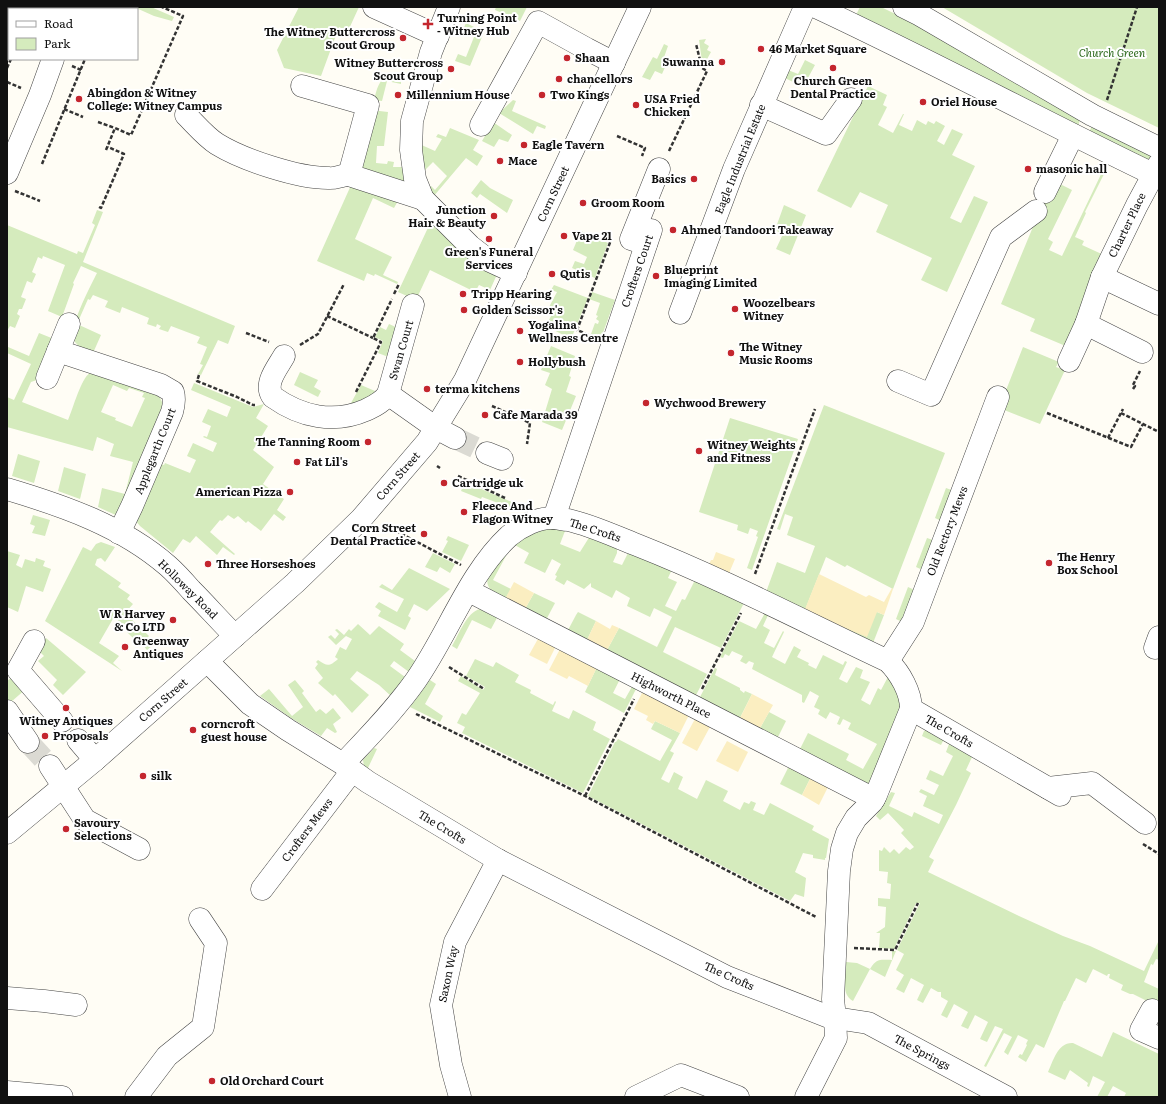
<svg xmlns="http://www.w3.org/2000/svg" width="1166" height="1104" font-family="Literata,serif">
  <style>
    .green { fill: #d5ebbd; fill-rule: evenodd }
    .sand { fill: #fbeec1 }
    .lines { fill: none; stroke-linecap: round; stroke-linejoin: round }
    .minor-tunnel { stroke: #dbdad3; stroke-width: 22; stroke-dasharray: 22 11; stroke-linecap: butt }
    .minor-casing { stroke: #444; stroke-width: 23 }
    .path { stroke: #333; stroke-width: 2.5; stroke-dasharray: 4 2; stroke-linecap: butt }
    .minor { stroke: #fff; stroke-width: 22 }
    .poi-dot { fill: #c4262e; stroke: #fff; stroke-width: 1.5 }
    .labels { text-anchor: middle; stroke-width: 4; stroke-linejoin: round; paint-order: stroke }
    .poi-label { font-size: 11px; font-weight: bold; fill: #111; stroke: #fff; text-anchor: start }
    .park-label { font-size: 11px; font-style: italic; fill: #2f6b1f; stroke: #fff }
    .street-label { font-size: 11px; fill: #111; stroke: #fff }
  </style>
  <rect width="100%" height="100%" fill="#fffdf5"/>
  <!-- green -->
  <g class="green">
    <polygon points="134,7 151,7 174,17 172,21 154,16"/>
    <polygon points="299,7 359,7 348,31 339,27 321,76 284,68 277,50"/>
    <polygon points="496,7 527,7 520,21 495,10"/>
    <polygon points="860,7 881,7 922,27 1080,120 1078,126 854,19"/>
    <polygon points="942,7 1159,7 1159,128 1087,93"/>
    <polygon points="466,23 484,32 470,66 455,61 458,54 466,57 474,37 468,35 469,32 463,30"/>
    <polygon points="706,39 704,43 709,46 707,50 711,52 706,61 712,64 711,65 702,61 699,40"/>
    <polygon points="664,44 668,46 662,63 666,65 662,74 655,71 650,80 642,77 653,57 657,59"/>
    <polygon points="805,60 815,65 803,87 785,78 788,70 798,74"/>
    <path d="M388 75 401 81V84L387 81 382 101 374 100C377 89 378 81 388 75Z"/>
    <polygon points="868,86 887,95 883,105 887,107 878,125 893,133 903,114 904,114 899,125 912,131 917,120 926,125 928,121 934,124 936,121 945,126 937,141 944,145 952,129 963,134 952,155 975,166 950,218 961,223 974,196 988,202 947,292 921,280 932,258 876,232 888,205 860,192 851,208 817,191"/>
    <polygon points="513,100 516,101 512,111 546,126 545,129 537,126 533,134 499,113"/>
    <polygon points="371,110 388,112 384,146 377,146 376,163 387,164 388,161 394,162 393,167 404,167 409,176 403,185 363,174 358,164"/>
    <polygon points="493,122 512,135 508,142 499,139 494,147 482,141"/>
    <polygon points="1092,126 1152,155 1153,162 1089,132"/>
    <polygon points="450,128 479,140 473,150 483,156 477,166 466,158 433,197 428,190 431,186 435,190 447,176 433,162 421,174 417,143 435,151 442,139 436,137 438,134 446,137"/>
    <polygon points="1104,168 1107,168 1085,212 1086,213 1075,237 1084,241 1082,245 1106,256 1068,347 1030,331 1035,319 1001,304 1040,210 1054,181 1072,190 1048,239 1053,242 1049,250 1062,256"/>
    <polygon points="481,180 490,188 513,200 507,213 480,194 477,198 471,193"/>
    <polygon points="352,183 400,197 394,208 373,198 355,239 392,257 383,275 398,282 397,284 375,274 374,276 367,273 364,281 317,261"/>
    <polygon points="784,205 806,215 790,255 776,249 783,234 775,230"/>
    <path d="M97 210 103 212 83 262 235 326 228 344 218 340 201 375 198 374 203 365 200 364 207 347 197 343 200 337 171 326 168 332 159 329 161 326 157 324 156 327 147 324 149 318 122 307 120 313 105 307 108 301 93 295 90 300 88 299 77 324 101 335 93 353C86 350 75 346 73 338 69 327 91 285 97 273L81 266 73 283 74 284 62 317 48 311 65 265 43 256 42 259 38 257 32 272 36 274 32 283 27 281 21 297 26 299 22 309H19L17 314 20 316 15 328 10 326 7 331V225L77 254 78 251 83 253 95 225 92 223Z"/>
    <polygon points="433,217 499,270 490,290 479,285 475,292 430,270 416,300 398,292"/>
    <polygon points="581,231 608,243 595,278 572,268 575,261 584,264 587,257 573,250"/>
    <polygon points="554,285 588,298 571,339 546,326 553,312 548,309 557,292 551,290"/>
    <polygon points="592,292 615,300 601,338 591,334 595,323 598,324 599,321 596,319 598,316 596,315 600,303 589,299"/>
    <polygon points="389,324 398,328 391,358 378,353 383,341 375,337 380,327 386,330"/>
    <path d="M39 333 54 339 37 380 31 382 22 402 68 420C73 409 81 378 90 373L159 396 163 404 161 414 120 517 98 507 102 488 125 494 133 462 110 456 114 444 97 437 93 451 7 427V397L14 400 31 364 7 353V345L8 347 29 356ZM113 385 127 391 129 388 144 393 142 397 145 398 132 427 115 420 116 418 101 412Z"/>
    <polygon points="551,346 575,356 569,376 571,377 566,392 576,396 562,430 542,422 552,389 545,385 550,373 541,370"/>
    <polygon points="1023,347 1059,362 1056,367 1065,370 1040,424 999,408"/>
    <polygon points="300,372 318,380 314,387 321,391 318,397 294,385"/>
    <polygon points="194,383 253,407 264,404 256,418 268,426 253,450 274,467 263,484 284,499 277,510 286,517 283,521 274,514 261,531 248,521 246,523 238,516 234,519 228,515 222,521 220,520 210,532 235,554 234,555 223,547 217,555 196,536 190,543 183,539 173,553 140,526 135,520 158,463 164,465 165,463 190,473 196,460 187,456 193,443 213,452 217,443 203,437 204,436 207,437 211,426 202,422 208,409 227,417 231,407 191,390"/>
    <polygon points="361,385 375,391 371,398 347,410"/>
    <polygon points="824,405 945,453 893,589 847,565 845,567 826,557 803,615 765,595 777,562 805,573 815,546 787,535 793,517 785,514 780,530 777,529"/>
    <polygon points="730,418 798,439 752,570 747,568 758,537 756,536 758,531 750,528 748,534 737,530 738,525 699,512"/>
    <polygon points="18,454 40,461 34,483 12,476"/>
    <polygon points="64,467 86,474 80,499 58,491"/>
    <polygon points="465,482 512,502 513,504 511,508 482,497 481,499 461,491"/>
    <polygon points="946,488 957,492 946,523 935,518"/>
    <polygon points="33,515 50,520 45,536 32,533 35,526 30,524"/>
    <polygon points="554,528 565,531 560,544 580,552 590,536 617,544 617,553 613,562 622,565 630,549 674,565 668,578 677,582 665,606 676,611 682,599 685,600 697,576 746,599 721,648 675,627 663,652 707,674 695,697 606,652 619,628 657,647 672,617 654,608 650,617 627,606 630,598 616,590 612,598 591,587 591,583 584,589 567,580 564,585 555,580 557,576 555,575 561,564 552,559 545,573 524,563 529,553 513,544 536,531"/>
    <polygon points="448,536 469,545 461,561 442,552 448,541 446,540"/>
    <polygon points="927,538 939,542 927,572 916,567"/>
    <polygon points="101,542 115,547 105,562 101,558 97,559 95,565 121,583 118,587 130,595 127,599 133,604 125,613 149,636 146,639 153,645 147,650 136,636 133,638 127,632 129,629 114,617 99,643 119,656 113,663 122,671 45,621 83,547 91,551 96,544"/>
    <polygon points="7,551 20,555 16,565 22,568 25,559 35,562 36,558 45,561 43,566 51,569 43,592 26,586 18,612 7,607"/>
    <polygon points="433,553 455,564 450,573 440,567 437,572 425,567"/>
    <path d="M507 554 493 580 511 589 505 599C501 596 495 594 492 591 478 578 499 563 507 554Z"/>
    <polygon points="409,568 450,589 427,611 414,604 408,616 411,618 405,630 378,616 381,611 375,607 379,602 397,612 404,599 379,587 382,584 392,590"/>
    <polygon points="908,587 919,592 902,622 896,619"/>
    <polygon points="534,593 555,603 546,620 525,609"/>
    <path d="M480 609 498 616 491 629 472 620 457 649 452 646C459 634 467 612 480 609Z"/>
    <polygon points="770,611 763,626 770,630 764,643 774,648 783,631 784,632 772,657 785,664 794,646 801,650 797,657 809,663 808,665 816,669 823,655 843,665 845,661 847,662 839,679 847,683 856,667 863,670 860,678 870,682 861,700 870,705 878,688 881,690 889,675 903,704 869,785 799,751 808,733 849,754 846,760 863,769 877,744 848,729 851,723 843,719 840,725 837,724 840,717 830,712 826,719 818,714 820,710 814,707 819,696 810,691 804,703 802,702 802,695 752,669 754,663 749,661 746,664 740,661 743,656 732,651 729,656 725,654 723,658 720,657 739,621 756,629 765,613"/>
    <polygon points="578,612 596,621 586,642 567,632 576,615"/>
    <polygon points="877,612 884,615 873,643 837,625"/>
    <path d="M358 624 370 635 379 626 404 644 400 650 415 661 409 672 394 661 390 666 405 677 392 697 379 685 357 671 350 679 369 695 352 713 335 694 333 696 318 683 323 678 315 668 318 664 316 662 318 660C327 666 329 667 338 659L335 657 340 647 346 650 352 639 346 636 336 645 328 637 331 635 335 639 339 634 335 630 337 629 344 635 349 629 351 631Z"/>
    <polygon points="46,638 86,672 63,695 53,685 57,680 38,661 44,656 36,648"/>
    <polygon points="475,659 493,667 496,662 519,675 515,682 531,690 530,693 553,705 555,701 556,702 552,711 569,719 573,710 596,722 593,730 610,739 583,793 462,733 465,727 457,723 462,713 466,715 480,693 458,681 461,676 483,690 485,687 466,676"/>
    <polygon points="597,667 620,679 613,693 625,699 633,685 637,687 624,713 585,692"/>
    <polygon points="715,668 717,669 715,675 740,688 740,690 744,693 745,691 752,694 739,720 699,699"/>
    <polygon points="15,675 27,688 11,702 10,700 7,702 7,681"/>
    <polygon points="295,680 304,691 302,693 316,712 320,709 326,714 333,708 341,718 333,724 337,732 335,733 327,728 321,736 291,718 260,696 269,689 292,716 303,707 288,685"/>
    <polygon points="430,680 436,684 425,704 443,716 440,722 410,707"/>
    <polygon points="769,712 786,721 778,737 759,730"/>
    <polygon points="655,721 680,733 670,751 674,753 661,779 669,783 674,772 683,777 678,789 697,799 706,780 728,791 723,801 740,810 744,802 749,804 751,801 756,803 753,810 764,815 770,803 814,826 812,830 829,839 826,858 825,858 825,860 813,858 813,855 803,853 795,872 806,878 804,897 795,894 790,901 588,796 615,742 616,742 618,739 660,761 672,740 651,729"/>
    <polygon points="931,728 972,757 966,770 971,773 956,805 929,857 934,860 928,872 1019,916 1063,936 1090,946 1144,971 1159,940 1159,960 1156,959 1153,965 1151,964 1144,982 1159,989 1159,1007 1133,994 1130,994 1121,990 1123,985 1109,978 1110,974 1108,974 1107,976 1093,969 1086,983 1076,978 1065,1001 1064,1001 1044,1048 1036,1044 1026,1062 1018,1057 1020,1054 1022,1055 1027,1045 1026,1044 1028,1040 1018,1035 1008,1055 1004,1052 1012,1037 1004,1033 986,1067 984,1066 1003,1029 995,1026 987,1042 980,1039 988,1022 975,1015 968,1029 961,1026 968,1012 954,1004 947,1018 941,1015 948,1001 941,997 941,992 938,992 931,988 923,1003 917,1000 924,985 911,978 904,993 896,989 904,975 896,970 904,954 897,950 920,903 916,903 894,949 879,948 880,933 876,933 885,927 886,907 878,906 878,898 890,899 891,884 887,883 888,872 879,871 879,850 882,851 884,847 890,853 894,849 899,854 906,847 910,850 914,847 901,833 904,830 888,813 880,820 876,816 891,792 895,793 889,806 912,817 914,812 939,824 943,815 923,806 927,796 919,792 921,789 934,795 939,785 926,779 930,770 943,776 953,756 946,752 949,744 943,741 941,745 922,736 924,731"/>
    <polygon points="374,748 377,749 367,770 389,781 386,786 365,772 363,760"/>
    <polygon points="789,766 811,777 802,795 780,784"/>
    <path d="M892 951H896L885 977 870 969 853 1001C840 994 846 974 846 962L857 963 870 969C877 958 880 960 892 960Z"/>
    <path d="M1113 1032 1159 1054V1097H1124L1126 1093 1113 1086 1107 1097H1097L1105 1082 1093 1076 1089 1087 1087 1086 1088 1083 1070 1070 1065 1080 1048 1072C1053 1061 1058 1042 1073 1043L1102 1057Z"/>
  </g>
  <!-- sand -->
  <g class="sand">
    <polygon points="716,552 735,559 727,578 707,569 711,560 713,560"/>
    <polygon points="819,574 866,597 869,595 884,602 892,588 893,589 884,615 877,612 867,637 837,625 805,609"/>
    <polygon points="514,582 534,593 525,609 505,599"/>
    <polygon points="596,621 610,629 612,625 619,628 606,652 586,642"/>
    <polygon points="539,637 556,646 547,664 529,655"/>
    <polygon points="560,649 597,667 588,686 569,676 567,679 549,670"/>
    <polygon points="643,691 689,715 680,733 655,721 653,724 646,720 648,716 634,709"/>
    <polygon points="752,694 773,705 759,730 739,720"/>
    <polygon points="696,717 711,725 697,751 682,743"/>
    <polygon points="727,741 748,752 738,772 716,761"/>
    <polygon points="811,777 829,785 819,805 802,795"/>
  </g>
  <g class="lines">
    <!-- minor-tunnel -->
    <g class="minor-tunnel">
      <polyline points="455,438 487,453"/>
      <polyline points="28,742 50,766"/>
    </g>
    <defs>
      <g id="minor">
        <polyline points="374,7 438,36"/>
        <polyline points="449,7 431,52 412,121 411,150 415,179 423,199 470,246 488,260 516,273"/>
        <path d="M816 7C932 61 1044 122 1159 177"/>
        <polyline points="904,7 920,15 1092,115 1159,148"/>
        <polyline points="73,9 73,7"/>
        <polyline points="7,15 9,15"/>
        <polyline points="302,86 368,105 349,175 423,199"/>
        <polyline points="761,105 826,134 851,99"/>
        <path d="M186 115C196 125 206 137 217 144 243 160 298 178 328 178 335 179 342 175 349 175"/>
        <polyline points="481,125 538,22 587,49 614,63"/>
        <polyline points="7,173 40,95 53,59"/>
        <polyline points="1045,192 1073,135"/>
        <polyline points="646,244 631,239 659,169"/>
        <polyline points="1102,277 1159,304"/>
        <polyline points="680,313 734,169 805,7"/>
        <polyline points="1086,324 1142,352"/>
        <path d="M58 351 161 385 173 392C175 399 174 405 172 412L132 506 119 533"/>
        <path d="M284 356C278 367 263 384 273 397 301 417 334 424 366 410 374 406 383 402 388 394L413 305"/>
        <polyline points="1069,361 1086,324 1102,277 1137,205 1159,164"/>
        <polyline points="47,378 69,324"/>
        <polyline points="898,381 931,395 1001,237 1036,211"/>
        <polyline points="388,394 436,428 455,438"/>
        <polyline points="487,453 502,459"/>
        <path d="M7 489C64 506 122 526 168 566 176 573 184 582 191 590 206 605 220 621 235 636"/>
        <polyline points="554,518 651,230"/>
        <polyline points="469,591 874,799"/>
        <polyline points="34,641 18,670 62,721"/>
        <polyline points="1155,648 1159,637"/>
        <polyline points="207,661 250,704 288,730 343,764 368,782 498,860 727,977 829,1017 868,1023 1006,1097"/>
        <polyline points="888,661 913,622 998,397"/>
        <polyline points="7,711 28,742"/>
        <polyline points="78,740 95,760"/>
        <path d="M343 764C368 737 395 710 416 680 448 634 469 573 509 536 521 526 539 517 554 518 558 518 563 520 568 520 591 525 614 536 637 545 723 579 805 622 888 661 900 673 911 692 911 709L1060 795"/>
        <polyline points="50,766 85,820 139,849"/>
        <polyline points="1048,788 1092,783 1145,823"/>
        <polyline points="7,833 95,760 295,583 361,519 427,442 465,380 640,7"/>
        <polyline points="262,889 352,771"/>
        <polyline points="7,998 44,1001 76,1005"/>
        <polyline points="1152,1010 1141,1030 1159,1038"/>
        <polyline points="7,1092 62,1097"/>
        <polyline points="136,1097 167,1056 203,1027 216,943 200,919"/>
        <polyline points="460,1097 451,1065 441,1005 455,942 498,860"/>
        <polyline points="636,1097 681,1075 738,1097"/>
        <polyline points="806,1097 836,1038 835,1018 833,999 839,871 842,849 847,833 856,818 872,802 876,795 911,709"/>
      </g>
    </defs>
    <!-- minor casing -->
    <use href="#minor" class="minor-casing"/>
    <!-- path -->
    <g class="path">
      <polyline points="105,9 106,7"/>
      <polyline points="7,42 9,43"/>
      <polyline points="72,66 81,70"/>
      <polyline points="7,68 11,59"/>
      <polyline points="7,82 21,88"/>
      <polyline points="1107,100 1137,7"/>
      <polyline points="64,109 83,117"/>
      <polyline points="98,122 115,128"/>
      <polyline points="617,136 645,148 642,156"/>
      <polyline points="106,150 115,128 131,135 183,16 162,7"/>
      <polyline points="669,151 707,71 702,68 696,44"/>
      <polyline points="42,164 85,59"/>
      <polyline points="15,191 40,201"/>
      <polyline points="99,207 101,208 124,154 108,147"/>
      <polyline points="394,294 399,284"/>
      <polyline points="327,316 373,338"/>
      <polyline points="246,333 269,342"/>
      <polyline points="594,337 577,330 611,240"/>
      <polyline points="300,345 318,334 344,284"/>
      <polyline points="199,375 197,381 237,397 253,405 255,405"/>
      <polyline points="1133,389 1135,386 1133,385 1140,371"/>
      <polyline points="356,392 381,342 373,338 392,299"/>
      <polyline points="492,406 530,423 527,444"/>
      <polyline points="1047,413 1131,447 1143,424"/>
      <polyline points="1121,413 1159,432"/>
      <polyline points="1108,438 1123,409"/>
      <polyline points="437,466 440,468"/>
      <polyline points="458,476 505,498"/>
      <polyline points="396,531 461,565"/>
      <polyline points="755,574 815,409"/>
      <polyline points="449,667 484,689"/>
      <polyline points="702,689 741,613"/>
      <polyline points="416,714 585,796 816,917"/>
      <polyline points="585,796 634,699"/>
      <polyline points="1143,844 1159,854"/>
      <polyline points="854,948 895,950 918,903"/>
    </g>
    <!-- minor -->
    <use href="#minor" class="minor"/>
  </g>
  <!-- markers -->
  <g class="poi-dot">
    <path d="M426 18h4v4h4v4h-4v4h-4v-4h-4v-4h4z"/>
    <circle cx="403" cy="38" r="4"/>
    <circle cx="761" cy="49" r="4"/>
    <circle cx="567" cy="58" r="4"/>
    <circle cx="722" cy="62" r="4"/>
    <circle cx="833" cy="68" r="4"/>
    <circle cx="451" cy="69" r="4"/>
    <circle cx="559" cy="79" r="4"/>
    <circle cx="398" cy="95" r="4"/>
    <circle cx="542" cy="95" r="4"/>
    <circle cx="79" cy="99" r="4"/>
    <circle cx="923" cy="102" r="4"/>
    <circle cx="636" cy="105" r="4"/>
    <circle cx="524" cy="145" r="4"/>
    <circle cx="500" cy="161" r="4"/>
    <circle cx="1028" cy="169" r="4"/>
    <circle cx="694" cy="179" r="4"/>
    <circle cx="583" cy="203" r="4"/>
    <circle cx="494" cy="216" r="4"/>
    <circle cx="673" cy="230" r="4"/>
    <circle cx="564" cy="236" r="4"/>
    <circle cx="489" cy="239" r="4"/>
    <circle cx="552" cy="274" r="4"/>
    <circle cx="656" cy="276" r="4"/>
    <circle cx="463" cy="294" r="4"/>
    <circle cx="735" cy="309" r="4"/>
    <circle cx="464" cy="310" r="4"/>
    <circle cx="520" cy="331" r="4"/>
    <circle cx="731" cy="353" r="4"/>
    <circle cx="520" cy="362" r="4"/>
    <circle cx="427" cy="389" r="4"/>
    <circle cx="646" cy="403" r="4"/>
    <circle cx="485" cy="415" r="4"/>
    <circle cx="368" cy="442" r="4"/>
    <circle cx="699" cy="451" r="4"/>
    <circle cx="297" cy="462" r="4"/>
    <circle cx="444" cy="483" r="4"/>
    <circle cx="290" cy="492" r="4"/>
    <circle cx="464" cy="512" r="4"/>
    <circle cx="424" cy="534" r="4"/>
    <circle cx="1049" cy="563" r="4"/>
    <circle cx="208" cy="564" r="4"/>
    <circle cx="173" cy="620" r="4"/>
    <circle cx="125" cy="647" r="4"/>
    <circle cx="66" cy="708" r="4"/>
    <circle cx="193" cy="730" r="4"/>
    <circle cx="45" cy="736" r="4"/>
    <circle cx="143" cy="776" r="4"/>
    <circle cx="66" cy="829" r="4"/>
    <circle cx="212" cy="1081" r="4"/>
  </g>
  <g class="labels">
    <!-- poi labels -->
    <g class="poi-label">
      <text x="437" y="22">Turning Point<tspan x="437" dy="13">- Witney Hub</tspan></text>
      <text x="395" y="36" text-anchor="end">The Witney Buttercross<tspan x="395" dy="13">Scout Group</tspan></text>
      <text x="769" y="53">46 Market Square</text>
      <text x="575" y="62">Shaan</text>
      <text x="714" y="66" text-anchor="end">Suwanna</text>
      <text x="443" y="67" text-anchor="end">Witney Buttercross<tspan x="443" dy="13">Scout Group</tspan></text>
      <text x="567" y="83">chancellors</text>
      <text x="833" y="85" text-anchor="middle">Church Green<tspan x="833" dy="13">Dental Practice</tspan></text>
      <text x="87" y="97">Abingdon &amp; Witney<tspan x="87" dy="13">College: Witney Campus</tspan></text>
      <text x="406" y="99">Millennium House</text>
      <text x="550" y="99">Two Kings</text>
      <text x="644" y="103">USA Fried<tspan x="644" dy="13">Chicken</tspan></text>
      <text x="931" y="106">Oriel House</text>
      <text x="532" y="149">Eagle Tavern</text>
      <text x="508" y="165">Mace</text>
      <text x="1036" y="173">masonic hall</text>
      <text x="686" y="183" text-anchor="end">Basics</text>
      <text x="591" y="207">Groom Room</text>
      <text x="486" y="214" text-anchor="end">Junction<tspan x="486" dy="13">Hair &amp; Beauty</tspan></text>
      <text x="681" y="234">Ahmed Tandoori Takeaway</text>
      <text x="572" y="240">Vape 21</text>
      <text x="489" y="256" text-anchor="middle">Green's Funeral<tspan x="489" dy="13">Services</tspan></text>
      <text x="664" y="274">Blueprint<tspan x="664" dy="13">Imaging Limited</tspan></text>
      <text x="560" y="278">Qutis</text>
      <text x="471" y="298">Tripp Hearing</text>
      <text x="743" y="307">Woozelbears<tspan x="743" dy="13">Witney</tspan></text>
      <text x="472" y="314">Golden Scissor's</text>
      <text x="528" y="329">Yogalina<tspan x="528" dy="13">Wellness Centre</tspan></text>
      <text x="739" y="351">The Witney<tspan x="739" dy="13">Music Rooms</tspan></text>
      <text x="528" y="366">Hollybush</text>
      <text x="435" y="393">terma kitchens</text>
      <text x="654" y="407">Wychwood Brewery</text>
      <text x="493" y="419">Cafe Marada 39</text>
      <text x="360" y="446" text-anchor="end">The Tanning Room</text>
      <text x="707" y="449">Witney Weights<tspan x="707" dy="13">and Fitness</tspan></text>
      <text x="305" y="466">Fat Lil's</text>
      <text x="452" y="487">Cartridge uk</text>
      <text x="282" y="496" text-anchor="end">American Pizza</text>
      <text x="472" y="510">Fleece And<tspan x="472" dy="13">Flagon Witney</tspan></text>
      <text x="416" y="532" text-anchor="end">Corn Street<tspan x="416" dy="13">Dental Practice</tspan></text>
      <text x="1057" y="561">The Henry<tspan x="1057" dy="13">Box School</tspan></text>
      <text x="216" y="568">Three Horseshoes</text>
      <text x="165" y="618" text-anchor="end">W R Harvey<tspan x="165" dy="13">&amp; Co LTD</tspan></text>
      <text x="133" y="645">Greenway<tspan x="133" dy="13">Antiques</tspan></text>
      <text x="66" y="725" text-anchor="middle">Witney Antiques</text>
      <text x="201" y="728">corncroft<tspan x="201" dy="13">guest house</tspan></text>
      <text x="53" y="740">Proposals</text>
      <text x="151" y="780">silk</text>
      <text x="74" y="827">Savoury<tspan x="74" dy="13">Selections</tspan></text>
      <text x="220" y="1085">Old Orchard Court</text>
    </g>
    <!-- park labels -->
    <g class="park-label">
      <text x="1112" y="57">Church Green</text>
    </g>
    <!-- street labels -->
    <g class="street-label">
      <text transform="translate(740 159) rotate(-68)" y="4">Eagle Industrial Estate</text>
      <text transform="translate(553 194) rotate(-65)" y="4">Corn Street</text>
      <text transform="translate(1127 225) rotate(-64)" y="4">Charter Place</text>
      <text transform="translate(637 271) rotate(-71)" y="4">Crofters Court</text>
      <text transform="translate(401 350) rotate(-74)" y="4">Swan Court</text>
      <text transform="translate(155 451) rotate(-68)" y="4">Applegarth Court</text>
      <text transform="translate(398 476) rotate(-49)" y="4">Corn Street</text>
      <text transform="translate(595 530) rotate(18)" y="4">The Crofts</text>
      <text transform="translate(947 531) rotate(-69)" y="4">Old Rectory Mews</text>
      <text transform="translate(188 589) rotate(45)" y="4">Holloway Road</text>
      <text transform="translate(671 695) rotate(27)" y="4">Highworth Place</text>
      <text transform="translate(163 700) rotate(-41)" y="4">Corn Street</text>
      <text transform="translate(949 731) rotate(30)" y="4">The Crofts</text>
      <text transform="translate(442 827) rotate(31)" y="4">The Crofts</text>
      <text transform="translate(307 830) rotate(-53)" y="4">Crofters Mews</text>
      <text transform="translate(448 974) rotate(-78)" y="4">Saxon Way</text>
      <text transform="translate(729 976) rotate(24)" y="4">The Crofts</text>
      <text transform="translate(922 1052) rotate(28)" y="4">The Springs</text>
    </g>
  </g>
  <!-- border -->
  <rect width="1166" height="1104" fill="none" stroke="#111111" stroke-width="16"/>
  <!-- legend -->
  <rect x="8" y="8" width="130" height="52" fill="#ffffff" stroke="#a0a0a0"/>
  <rect x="16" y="21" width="20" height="6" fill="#ffffff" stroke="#a0a0a0"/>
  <text x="44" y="28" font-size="12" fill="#111111">Road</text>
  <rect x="16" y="38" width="20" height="12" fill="#d5ebbd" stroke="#a0a0a0"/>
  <text x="44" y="48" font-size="12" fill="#111111">Park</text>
</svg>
